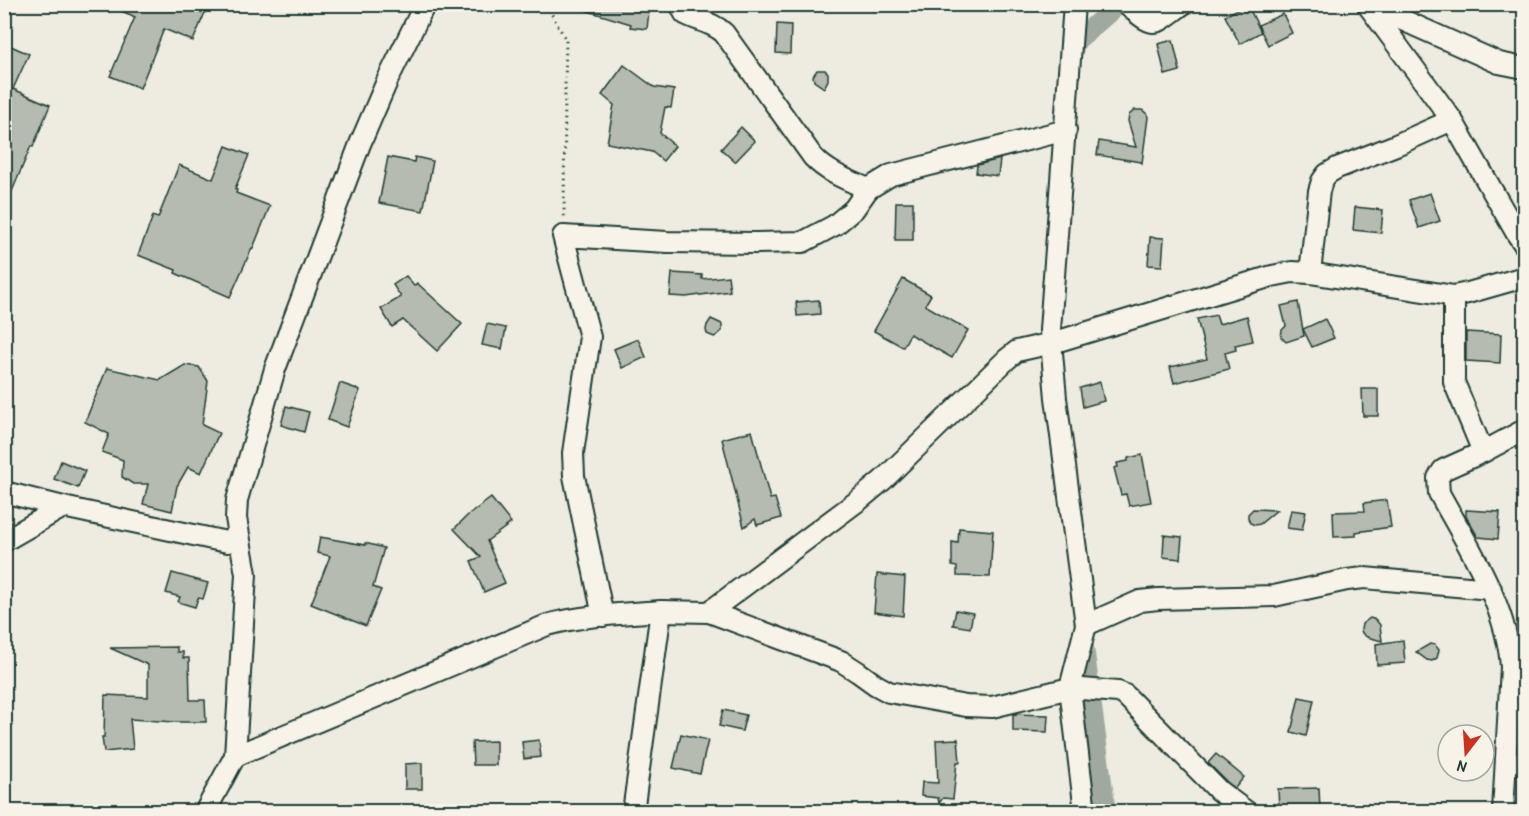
<svg xmlns="http://www.w3.org/2000/svg" width="1529" height="816" font-family="'Patrick Hand',sans-serif">
  <style>
    .lines { fill: none; stroke-linecap: round; stroke-linejoin: round }
    .canal { stroke: #9fa99f; stroke-width: 20 }
    .building { fill: #b5bbb0; stroke: #1f3d34; stroke-width: 1.5 }
    .street-casing { stroke: #1f3d34; stroke-width: 24 }
    .path { stroke: #1f3d34; stroke-width: 3; stroke-dasharray: 1.5 4.5; stroke-linecap: butt }
    .street { stroke: #f7f3e8; stroke-width: 20 }
  </style>
  <rect width="100%" height="100%" fill="#eeece1"/>
  <filter id="ink" filterUnits="userSpaceOnUse"><feTurbulence type="fractalNoise" baseFrequency=".0167" numOctaves="2"/><feDisplacementMap in="SourceGraphic" scale="12" xChannelSelector="R" yChannelSelector="G"/><feConvolveMatrix kernelMatrix="1 2 1 2 8 2 1 2 1" color-interpolation-filters="sRGB"/></filter>
  <g filter="url(#ink)">
    <g class="lines">
      <!-- canal -->
      <g class="canal">
        <polyline points="1071,57 1076,41 1119,4"/>
        <polyline points="1083,639 1106,812"/>
      </g>
    </g>
    <!-- building -->
    <g class="building">
      <polygon points="106,4 198,4 207,8 193,41 164,29 140,88 110,76 135,17"/>
      <polygon points="578,4 623,4 622,7 649,11 647,29 630,27 631,24 578,8"/>
      <polygon points="1247,4 1261,32 1240,44 1225,16"/>
      <polygon points="1283,14 1292,33 1268,45 1258,25"/>
      <polygon points="777,24 791,25 790,54 776,53"/>
      <polygon points="1173,40 1180,71 1165,75 1158,44"/>
      <polygon points="4,43 29,54 13,89 50,105 33,147 31,146 5,208"/>
      <polygon points="624,65 654,87 674,90 671,108 665,107 660,133 675,146 663,161 652,152 607,143 614,105 602,95"/>
      <polygon points="817,70 825,70 828,73 828,80 824,88 814,81 813,76"/>
      <polygon points="1135,110 1142,110 1147,114 1148,117 1142,163 1141,162 1097,155 1099,141 1136,147 1128,121 1129,115"/>
      <polygon points="741,127 755,141 735,162 721,149"/>
      <polygon points="226,146 249,155 235,189 237,190 236,193 270,206 253,248 252,248 230,297 175,273 176,270 138,255 153,216 158,218 179,165 213,179"/>
      <polygon points="388,157 414,162 415,157 433,161 423,211 379,203"/>
      <polygon points="1000,159 998,176 976,173 977,165"/>
      <polygon points="1430,193 1440,221 1419,228 1409,200"/>
      <polygon points="896,202 913,202 913,240 895,240"/>
      <polygon points="1355,207 1383,210 1381,233 1353,230"/>
      <polygon points="1150,237 1164,238 1162,266 1148,265"/>
      <polygon points="672,273 702,275 702,279 728,276 730,291 686,297 670,296"/>
      <polygon points="406,276 414,286 417,283 462,324 437,351 403,320 392,327 381,309 401,297 393,285"/>
      <polygon points="903,279 931,295 925,305 968,330 952,358 910,334 903,347 874,331"/>
      <polygon points="819,300 820,314 797,316 796,302"/>
      <polygon points="1298,302 1304,336 1286,342 1281,337 1282,330 1286,326 1281,306"/>
      <polygon points="1216,315 1219,324 1247,316 1253,341 1235,345 1236,350 1225,353 1229,369 1174,383 1170,367 1207,359 1197,319"/>
      <polygon points="711,319 722,324 722,331 716,336 714,337 707,334 706,330 707,325"/>
      <polygon points="1325,319 1334,338 1312,347 1303,329"/>
      <polygon points="487,324 506,328 502,349 482,345"/>
      <polygon points="1466,332 1501,334 1500,363 1466,361"/>
      <polygon points="638,339 646,357 622,368 614,349"/>
      <polygon points="185,365 199,367 208,381 202,425 219,433 201,473 188,467 177,486 172,511 143,504 148,484 133,484 122,477 123,460 102,452 109,434 85,422 107,368 160,380"/>
      <polygon points="1100,382 1104,401 1083,407 1080,388"/>
      <polygon points="340,383 360,390 347,427 328,420"/>
      <polygon points="1362,389 1378,389 1378,416 1363,416"/>
      <polygon points="286,406 309,412 304,432 281,425"/>
      <polygon points="752,431 770,499 775,498 781,518 757,525 755,519 744,527 722,439"/>
      <polygon points="1142,455 1151,502 1129,506 1126,494 1121,495 1114,468 1118,467 1117,463 1128,461 1128,458"/>
      <polygon points="61,461 85,471 78,488 54,479"/>
      <polygon points="491,498 511,523 487,541 505,583 484,592 471,561 481,557 454,529 467,516"/>
      <polygon points="1387,500 1391,527 1356,532 1356,536 1334,537 1333,512 1365,511 1364,503"/>
      <polygon points="1253,509 1277,510 1260,524 1255,525 1250,523 1248,518 1248,514"/>
      <polygon points="1291,510 1306,512 1302,530 1287,528"/>
      <polygon points="1466,510 1500,512 1498,539 1478,537 1466,516"/>
      <polygon points="959,528 993,531 990,577 957,576 957,567 952,566 952,542 958,543"/>
      <polygon points="1164,535 1182,537 1180,559 1163,557"/>
      <polygon points="320,537 365,545 365,543 384,548 373,587 381,590 366,626 311,604 330,556 317,553"/>
      <polygon points="172,573 208,583 203,599 198,598 195,607 178,602 180,597 166,593"/>
      <polygon points="877,574 905,577 903,616 874,612"/>
      <polygon points="956,610 973,613 970,628 953,625"/>
      <polygon points="1370,618 1376,620 1380,625 1382,641 1367,637 1362,633 1361,630 1362,624"/>
      <polygon points="1403,640 1405,663 1377,665 1376,644"/>
      <polygon points="1430,644 1435,645 1439,650 1437,658 1432,661 1427,660 1416,652"/>
      <polygon points="177,647 177,652 183,652 183,658 189,658 190,700 205,700 206,722 175,722 130,719 133,749 104,752 102,737 104,737 105,695 148,697 148,665 110,648"/>
      <polygon points="1299,697 1314,700 1306,736 1291,732"/>
      <polygon points="723,710 746,715 742,731 719,726"/>
      <polygon points="1013,714 1048,715 1047,732 1013,731"/>
      <polygon points="681,734 708,740 700,774 673,768"/>
      <polygon points="958,739 960,762 957,762 953,799 943,798 939,803 938,798 921,796 922,782 938,783 936,740"/>
      <polygon points="539,740 541,757 524,759 522,742"/>
      <polygon points="496,741 496,765 473,765 472,742"/>
      <polygon points="1216,754 1244,777 1235,788 1227,782 1208,763"/>
      <polygon points="422,763 422,789 405,789 405,764"/>
      <polygon points="1319,788 1320,809 1279,809 1278,789"/>
    </g>
    <g class="lines">
      <defs>
        <g id="street">
          <path d="M680 4 685 14C698 21 712 22 724 33L813 157C828 173 848 180 868 189"/>
          <polyline points="1074,4 1050,330 1056,398 1086,625 1070,688 1085,812"/>
          <path d="M1126 4C1156 29 1152 27 1183 4"/>
          <polyline points="1367,4 1452,120 1517,234 1524,244"/>
          <polyline points="1369,5 1499,63 1524,68"/>
          <polyline points="1310,273 1319,191 1322,181 1327,174 1337,168 1396,145 1452,120"/>
          <path d="M1454 296V382L1483 452 1443 470 1438 478 1439 493C1468 546 1507 605 1511 667L1503 812"/>
          <polyline points="1483,452 1524,430"/>
          <polyline points="4,492 63,507"/>
          <polyline points="4,541 63,507 217,540 228,542 238,533"/>
          <polyline points="709,612 841,661 858,672 876,685 889,692 966,706 992,707 1070,688 1118,692 1125,695 1219,791 1247,812"/>
          <polyline points="603,616 574,476 573,453 590,337 563,236 667,242 756,243 803,242 835,225 854,209 868,189 891,175 1066,130"/>
          <polyline points="1086,625 1140,601 1158,599 1274,596 1347,580 1364,578 1491,589"/>
          <path d="M235 756 547 625C584 615 623 614 661 611"/>
          <polyline points="1506,766 1524,762"/>
          <polyline points="205,812 235,756 246,574 236,518 237,500 275,369 360,144 388,79 425,4"/>
          <polyline points="633,812 661,611 709,612 859,500 883,480 1007,359 1017,351 1052,343 1272,276 1292,272 1310,273 1454,296 1468,293 1524,277"/>
        </g>
      </defs>
      <!-- street casing -->
      <use href="#street" class="street-casing"/>
      <!-- path -->
      <polyline class="path" points="546,4 566,40 565,87 564,219"/>
      <!-- street -->
      <use href="#street" class="street"/>
    </g>
  </g>
  <!-- margin -->
  <rect width="1529" height="816" fill="none" stroke="#f7f3e8" stroke-width="24"/>
  <rect x="12" y="12" width="1505" height="792" fill="none" stroke="#1f3d34" stroke-width="2" filter="url(#ink)"/>
  <!-- north arrow -->
  <g transform="translate(1466 753) rotate(197)"><circle r="28" fill="#f7f3e8" stroke="#a1aaa0" stroke-width="1.5"/>
  <path d="M0-4.5L10 22L0 15L-10 22Z" fill="#c8321e"/>
  <text y="-9" font-size="16" font-weight="bold" text-anchor="middle" fill="#1f3d34">N</text>
  </g>
</svg>
